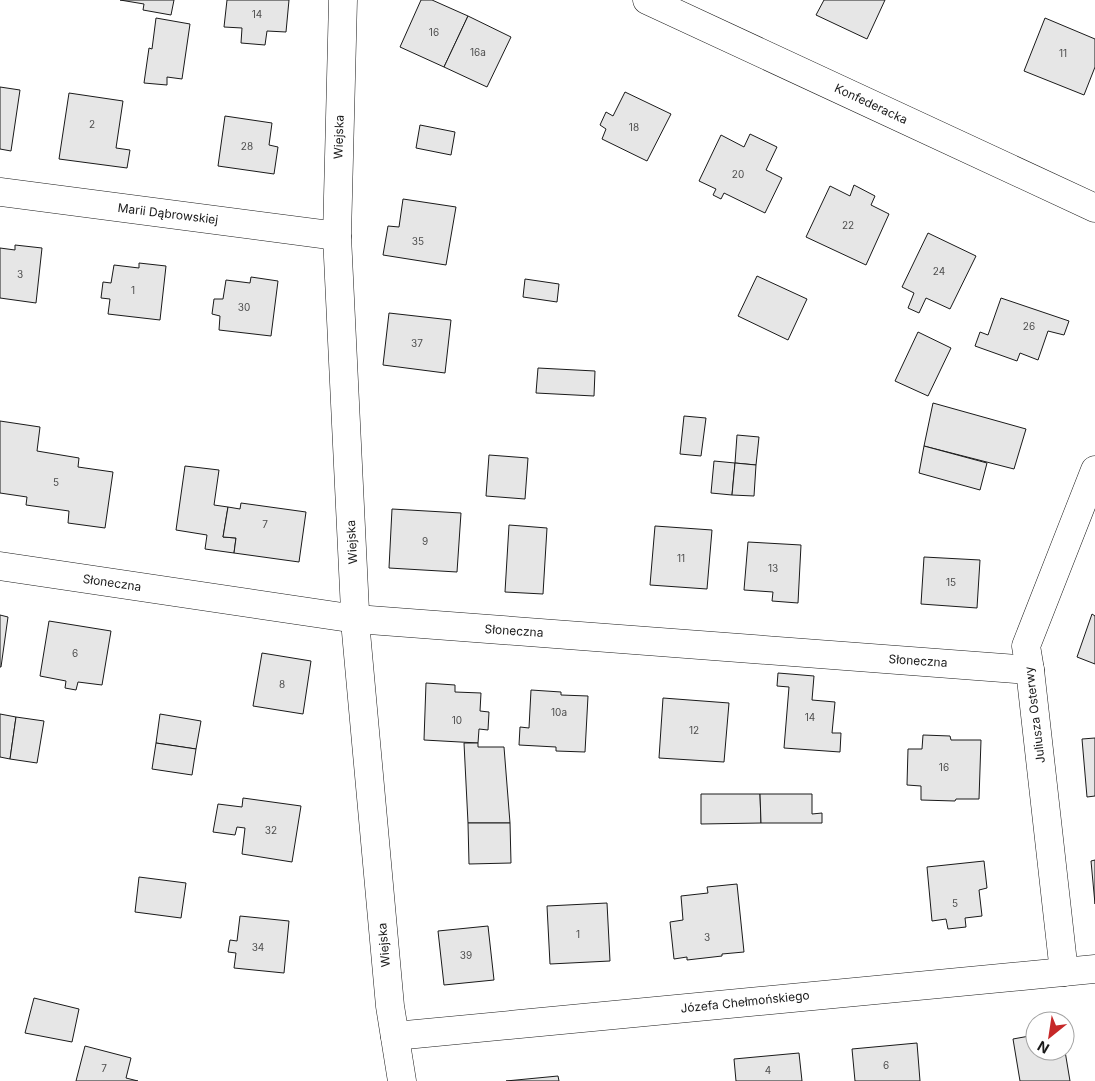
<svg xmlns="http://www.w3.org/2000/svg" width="1095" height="1081" font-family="Inter,sans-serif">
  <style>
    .building { fill: #e6e6e6; stroke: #1a1a1a }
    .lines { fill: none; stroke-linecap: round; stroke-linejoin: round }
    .minor-casing { stroke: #1a1a1a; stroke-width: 29 }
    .minor { stroke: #fff; stroke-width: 28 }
    .labels { text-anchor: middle; stroke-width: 4; stroke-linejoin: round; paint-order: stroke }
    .number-label { font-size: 10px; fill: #4d4d4d }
    .street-label { font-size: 12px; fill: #1a1a1a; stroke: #fff }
  </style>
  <rect width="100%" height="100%" fill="#fff"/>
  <!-- building -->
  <g class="building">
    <polygon points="120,0 174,0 171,15 143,10 144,4"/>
    <polygon points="227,0 289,0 286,32 267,31 265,45 241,43 242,28 224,27"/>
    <polygon points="421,0 432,0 468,16 444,67 400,47"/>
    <polygon points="824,0 885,0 867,39 816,15"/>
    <polygon points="468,16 511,37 487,87 444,67"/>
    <polygon points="156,18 190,24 182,79 167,77 167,85 144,83 149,48 152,49"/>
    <polygon points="1045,18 1095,39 1095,67 1084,95 1024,71"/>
    <polygon points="0,87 20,90 11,151 0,149"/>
    <polygon points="625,92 671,114 647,161 602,139 606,129 600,125 606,112 613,116"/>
    <polygon points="69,93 123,101 116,148 130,150 127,168 59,159"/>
    <polygon points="225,116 272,123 269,145 278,147 274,174 218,166"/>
    <polygon points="420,125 455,132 451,155 416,148"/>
    <polygon points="750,134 777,147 766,170 782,178 765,213 724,193 721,199 713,195 716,189 699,181 721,135 744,147"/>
    <polygon points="854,185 875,196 871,205 889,214 866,265 806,237 830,186 850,196"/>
    <polygon points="403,199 456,207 446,265 383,255 388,226 399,227"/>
    <polygon points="928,233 976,256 950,309 926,298 919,313 908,308 914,293 902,287"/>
    <polygon points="15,245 42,248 36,303 0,298 0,248 15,250"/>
    <polygon points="139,263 166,266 160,320 108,314 110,299 101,298 103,282 111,283 114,265 139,268"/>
    <polygon points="757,276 807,299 788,340 738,316"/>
    <polygon points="251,277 278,281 271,336 219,330 220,316 212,314 214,299 223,299 226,280 250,283"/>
    <polygon points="525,279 559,284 557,302 523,297"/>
    <polygon points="1001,298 1069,321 1064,335 1048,331 1038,360 1020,353 1017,361 975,346 980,332 988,335"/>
    <polygon points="389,313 451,320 445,373 383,365"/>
    <polygon points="918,332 951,348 928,396 895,381"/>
    <polygon points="538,368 595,371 594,396 536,393"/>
    <polygon points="933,403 1026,429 1014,469 924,446"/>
    <polygon points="684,416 706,418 701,456 680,454"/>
    <polygon points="0,421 40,427 37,451 79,458 78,467 113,472 105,528 68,523 69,511 26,505 27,497 0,493"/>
    <polygon points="737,435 759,437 756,465 735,463"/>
    <polygon points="924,446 987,463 980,490 919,473"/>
    <polygon points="489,455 528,458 525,499 486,496"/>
    <polygon points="714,461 735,463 732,495 711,493"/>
    <polygon points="735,463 756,465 754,496 732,495"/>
    <polygon points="185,466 219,470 214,505 228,507 223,537 236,538 234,553 205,549 207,535 176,530"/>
    <polygon points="241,503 306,512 299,562 234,553 236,538 223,537 228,507 240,509"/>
    <polygon points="392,509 461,513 457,572 389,568"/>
    <polygon points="509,525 547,528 543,594 505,592"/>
    <polygon points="655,526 712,530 707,589 650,585"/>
    <polygon points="748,542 801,545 798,603 772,601 773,592 744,590"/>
    <polygon points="924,557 980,560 977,608 921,604"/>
    <polygon points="1092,614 1095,616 1095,664 1077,657"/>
    <polygon points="0,615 8,617 1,667 0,667"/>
    <polygon points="49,621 111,631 102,685 78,682 76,690 65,688 66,681 40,676"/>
    <polygon points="262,653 311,661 303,714 253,706"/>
    <polygon points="778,673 814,676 812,700 835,702 832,733 841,733 840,752 784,748 789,687 777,686"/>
    <polygon points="426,683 455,685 455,692 481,693 480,711 489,712 488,730 479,729 478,743 424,740"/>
    <polygon points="531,690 561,692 561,695 588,696 585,752 556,751 556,747 519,745 520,727 529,728"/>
    <polygon points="663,698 729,703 724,762 659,758"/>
    <polygon points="0,714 16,717 10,759 0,757"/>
    <polygon points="160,714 201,721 196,749 156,743"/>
    <polygon points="16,717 44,721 37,763 10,759"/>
    <polygon points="923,735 950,736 951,740 981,740 979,799 956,799 955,801 921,800 921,786 907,785 908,749 922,749"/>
    <polygon points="1095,738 1095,796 1087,797 1082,739"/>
    <polygon points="156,743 196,749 192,775 152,769"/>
    <polygon points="464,743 478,743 478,747 504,747 510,823 468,823"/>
    <polygon points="701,794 760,794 761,823 701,824"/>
    <polygon points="760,794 812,794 812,814 822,813 822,823 761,823"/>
    <polygon points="243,798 301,806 292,862 242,854 245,828 237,827 235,835 213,832 218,804 242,807"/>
    <polygon points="468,823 510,823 511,863 469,864"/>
    <polygon points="1095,860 1095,904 1091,861"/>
    <polygon points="984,861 987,888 979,890 982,916 965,918 966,927 948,929 946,919 932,921 927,867"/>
    <polygon points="139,877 186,883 181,918 135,912"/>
    <polygon points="737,884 744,952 722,954 722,956 687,960 687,957 674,959 670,922 683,920 681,896 708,893 707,887"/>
    <polygon points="607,903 610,961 550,964 547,906"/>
    <polygon points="240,916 289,921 284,973 234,968 236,953 228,952 230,940 237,941"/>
    <polygon points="488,926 494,980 444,985 438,931"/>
    <polygon points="34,998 79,1009 72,1042 25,1033"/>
    <polygon points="1035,1035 1035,1051 1065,1051 1070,1081 1020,1081 1013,1039"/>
    <polygon points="917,1043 920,1081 855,1081 852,1049"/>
    <polygon points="85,1046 131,1058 126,1078 138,1081 76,1081"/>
    <polygon points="799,1053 802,1081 736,1081 734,1059"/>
    <polygon points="558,1076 559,1081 506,1081"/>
  </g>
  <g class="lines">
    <defs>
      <g id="minor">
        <polyline points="343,0 337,236 356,632 390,1006 402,1081"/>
        <polyline points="647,0 1095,208"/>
        <polyline points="0,192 337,236"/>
        <polyline points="0,566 356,619 1030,670"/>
        <polyline points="1064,972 1030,670 1026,646 1095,470"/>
        <polyline points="395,1036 1095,969"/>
      </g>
    </defs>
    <!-- minor casing -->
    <use href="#minor" class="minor-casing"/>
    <!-- minor -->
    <use href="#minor" class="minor"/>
  </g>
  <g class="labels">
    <!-- number labels -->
    <g class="number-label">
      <text x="257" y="18">14</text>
      <text x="434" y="36">16</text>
      <text x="478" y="56">16a</text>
      <text x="1063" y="57">11</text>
      <text x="92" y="128">2</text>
      <text x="634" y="131">18</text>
      <text x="247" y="150">28</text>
      <text x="738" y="178">20</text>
      <text x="848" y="229">22</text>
      <text x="418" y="245">35</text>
      <text x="939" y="275">24</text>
      <text x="20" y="278">3</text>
      <text x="133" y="294">1</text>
      <text x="244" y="311">30</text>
      <text x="1029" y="330">26</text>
      <text x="417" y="347">37</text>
      <text x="56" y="486">5</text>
      <text x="265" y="528">7</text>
      <text x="425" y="545">9</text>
      <text x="681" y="562">11</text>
      <text x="773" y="572">13</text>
      <text x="951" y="586">15</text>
      <text x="75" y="657">6</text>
      <text x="282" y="688">8</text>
      <text x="559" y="716">10a</text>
      <text x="810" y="721">14</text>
      <text x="457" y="724">10</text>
      <text x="694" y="734">12</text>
      <text x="944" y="771">16</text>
      <text x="271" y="834">32</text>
      <text x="955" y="907">5</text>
      <text x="578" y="938">1</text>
      <text x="707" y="941">3</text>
      <text x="258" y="951">34</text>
      <text x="466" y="959">39</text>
      <text x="886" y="1069">6</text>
      <text x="104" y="1072">7</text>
      <text x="768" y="1074">4</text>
    </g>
    <!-- street labels -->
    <g class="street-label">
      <text transform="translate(871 104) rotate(25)" y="4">Konfederacka</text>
      <text transform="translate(339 137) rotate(-88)" y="4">Wiejska</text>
      <text transform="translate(168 214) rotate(7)" y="4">Marii Dąbrowskiej</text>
      <text transform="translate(352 542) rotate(-93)" y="4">Wiejska</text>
      <text transform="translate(112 583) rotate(8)" y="4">Słoneczna</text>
      <text transform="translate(514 631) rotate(4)" y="4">Słoneczna</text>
      <text transform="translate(918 661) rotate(4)" y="4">Słoneczna</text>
      <text transform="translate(1035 715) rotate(-97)" y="4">Juliusza Osterwy</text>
      <text transform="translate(384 945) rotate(-95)" y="4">Wiejska</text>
      <text transform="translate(745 1002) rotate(-6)" y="4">Józefa Chełmońskiego</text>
    </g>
  </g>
  <!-- north arrow -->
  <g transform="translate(1050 1036) rotate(210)"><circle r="24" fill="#ffffff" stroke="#a3a3a3"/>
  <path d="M0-4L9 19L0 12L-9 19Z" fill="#c62828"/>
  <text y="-8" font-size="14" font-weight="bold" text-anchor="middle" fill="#1a1a1a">N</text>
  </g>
</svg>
